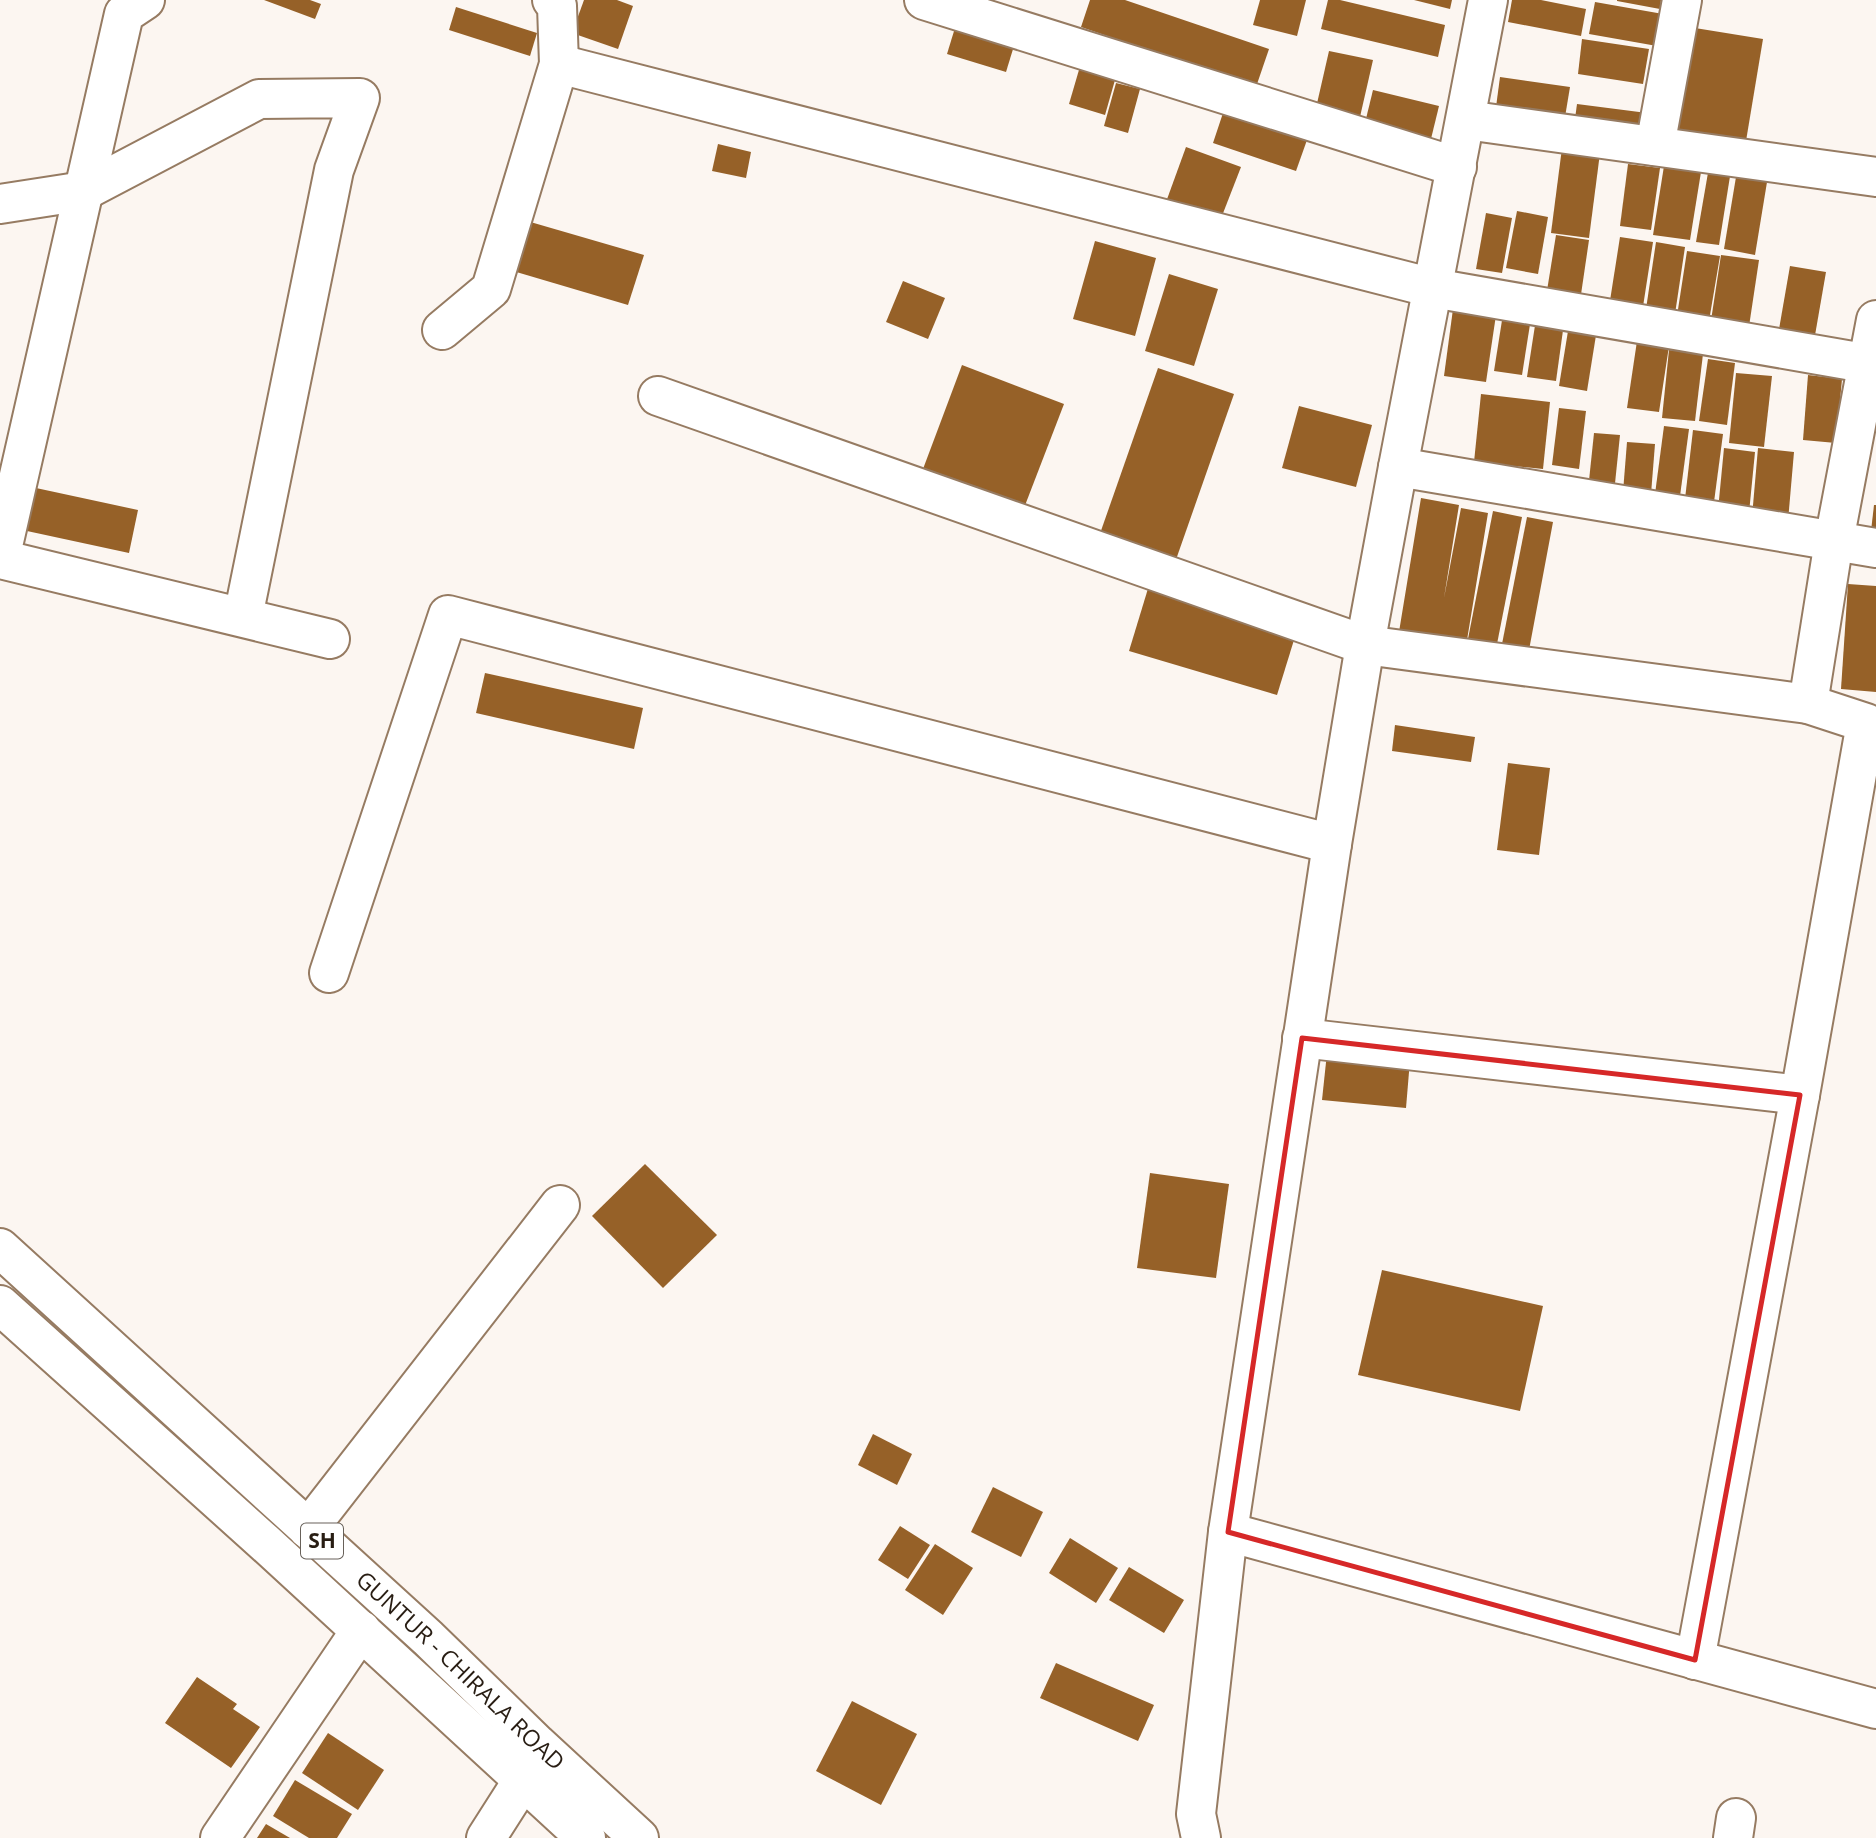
<svg xmlns="http://www.w3.org/2000/svg" width="1876" height="1838" font-family="'Open Sans',sans-serif">
  <style>
    .building { fill: #966128 }
    .lines { fill: none; stroke-linecap: round; stroke-linejoin: round }
    .minor-casing { stroke: #967b62; stroke-width: 42 }
    .tertiary-casing { stroke: #967b62; stroke-width: 42 }
    .primary-casing { stroke: #967b62; stroke-width: 42 }
    .minor { stroke: #fff; stroke-width: 38 }
    .tertiary { stroke: #fff; stroke-width: 38 }
    .primary { stroke: #fff; stroke-width: 38 }
    .marked { fill: none; stroke: #d62828; stroke-width: 5; stroke-linejoin: round }
    .labels { text-anchor: middle; stroke-width: 5; stroke-linejoin: round; paint-order: stroke }
    .shield { fill: #fff; stroke: #68615a; stroke-width: 2 }
    .shield-label { font-size: 21px; font-weight: bold; fill: #281d13 }
    .street-label { font-size: 23px; fill: #281d13; stroke: #fff }
  </style>
  <rect width="100%" height="100%" fill="#fcf6f1"/>
  <!-- building -->
  <g class="building">
    <polygon points="264,0 310,0 321,4 315,19"/>
    <polygon points="584,0 617,0 633,6 618,49 572,33"/>
    <polygon points="1090,0 1125,0 1269,49 1256,87 1081,27"/>
    <polygon points="1260,0 1306,0 1297,36 1253,25"/>
    <polygon points="1328,0 1340,0 1445,25 1438,57 1321,29"/>
    <polygon points="1414,0 1452,0 1450,9"/>
    <polygon points="1512,0 1541,0 1586,9 1581,36 1508,22"/>
    <polygon points="1617,0 1661,0 1660,9 1617,1"/>
    <polygon points="1595,2 1663,14 1657,46 1589,34"/>
    <polygon points="456,7 537,33 530,56 449,30"/>
    <polygon points="958,18 1017,36 1006,72 947,54"/>
    <polygon points="1695,28 1763,39 1746,141 1678,129"/>
    <polygon points="1582,39 1649,49 1643,84 1578,74"/>
    <polygon points="1329,51 1373,60 1357,130 1313,121"/>
    <polygon points="1081,63 1117,73 1105,115 1069,104"/>
    <polygon points="1500,77 1570,87 1565,117 1496,107"/>
    <polygon points="1116,83 1140,89 1128,133 1104,126"/>
    <polygon points="1373,90 1439,106 1430,143 1364,127"/>
    <polygon points="1577,104 1647,113 1644,135 1574,126"/>
    <polygon points="1223,113 1307,140 1296,171 1213,143"/>
    <polygon points="718,144 751,152 746,178 712,171"/>
    <polygon points="1186,147 1241,167 1220,221 1166,202"/>
    <polygon points="1562,148 1600,153 1589,238 1551,233"/>
    <polygon points="1628,164 1660,168 1651,230 1620,226"/>
    <polygon points="1664,166 1701,172 1690,240 1653,235"/>
    <polygon points="1709,167 1731,170 1719,245 1696,242"/>
    <polygon points="1737,171 1768,176 1755,255 1724,249"/>
    <polygon points="1517,211 1548,217 1538,274 1506,268"/>
    <polygon points="1486,213 1512,218 1502,273 1476,269"/>
    <polygon points="527,221 644,255 628,305 513,271"/>
    <polygon points="1556,235 1589,240 1579,308 1545,303"/>
    <polygon points="1620,237 1653,242 1642,313 1609,307"/>
    <polygon points="1095,241 1156,258 1135,336 1073,319"/>
    <polygon points="1656,242 1685,247 1675,314 1646,309"/>
    <polygon points="1687,251 1720,256 1709,321 1677,316"/>
    <polygon points="1721,255 1759,260 1748,333 1710,327"/>
    <polygon points="1790,266 1826,272 1814,341 1778,335"/>
    <polygon points="1169,274 1218,289 1194,366 1145,351"/>
    <polygon points="903,281 945,298 928,339 886,322"/>
    <polygon points="1453,309 1496,315 1486,382 1444,376"/>
    <polygon points="1503,314 1531,318 1522,375 1494,371"/>
    <polygon points="1536,319 1564,323 1556,381 1527,377"/>
    <polygon points="1569,325 1597,329 1587,391 1559,386"/>
    <polygon points="1637,341 1669,346 1659,412 1627,408"/>
    <polygon points="1669,350 1703,354 1695,421 1662,418"/>
    <polygon points="1708,359 1735,363 1727,425 1699,421"/>
    <polygon points="962,365 1064,404 1024,508 923,469"/>
    <polygon points="1158,368 1234,394 1172,571 1096,545"/>
    <polygon points="1736,373 1772,376 1764,447 1729,443"/>
    <polygon points="1808,375 1842,379 1836,443 1803,440"/>
    <polygon points="1481,394 1550,402 1543,469 1474,462"/>
    <polygon points="1299,406 1372,425 1356,487 1282,468"/>
    <polygon points="1559,408 1586,411 1579,469 1552,465"/>
    <polygon points="1664,426 1689,429 1680,496 1655,494"/>
    <polygon points="1693,430 1723,434 1714,502 1685,499"/>
    <polygon points="1594,433 1620,435 1614,493 1588,490"/>
    <polygon points="1627,442 1655,444 1651,494 1623,492"/>
    <polygon points="1724,448 1755,452 1749,513 1718,510"/>
    <polygon points="1758,448 1794,452 1788,521 1752,517"/>
    <polygon points="36,488 138,510 129,553 27,531"/>
    <polygon points="1421,498 1459,505 1444,598 1461,508 1488,513 1466,646 1398,638"/>
    <polygon points="1874,505 1876,505 1876,531 1871,531"/>
    <polygon points="1493,511 1522,517 1496,649 1467,644"/>
    <polygon points="1527,517 1553,522 1529,650 1502,644"/>
    <polygon points="1150,582 1298,627 1277,695 1129,651"/>
    <polygon points="1848,584 1876,586 1876,692 1841,689"/>
    <polygon points="485,673 643,708 634,749 476,713"/>
    <polygon points="1395,725 1475,737 1471,762 1392,751"/>
    <polygon points="1508,763 1550,768 1539,855 1497,850"/>
    <polygon points="1327,1053 1410,1060 1406,1108 1322,1100"/>
    <polygon points="645,1164 717,1235 663,1288 592,1216"/>
    <polygon points="1150,1173 1229,1184 1216,1278 1137,1268"/>
    <polygon points="1382,1270 1543,1306 1520,1411 1358,1375"/>
    <polygon points="873,1434 912,1454 897,1485 858,1465"/>
    <polygon points="993,1487 1043,1512 1021,1557 971,1532"/>
    <polygon points="900,1526 930,1545 908,1579 878,1560"/>
    <polygon points="1070,1538 1118,1568 1096,1603 1049,1573"/>
    <polygon points="935,1544 973,1568 943,1615 905,1590"/>
    <polygon points="1129,1567 1184,1600 1164,1633 1109,1600"/>
    <polygon points="1056,1663 1154,1705 1138,1741 1040,1698"/>
    <polygon points="197,1677 237,1704 233,1709 260,1727 231,1768 165,1723"/>
    <polygon points="852,1701 917,1734 881,1805 816,1771"/>
    <polygon points="328,1733 384,1770 358,1810 302,1773"/>
    <polygon points="295,1780 352,1814 337,1838 309,1838 273,1816"/>
    <polygon points="266,1824 290,1838 257,1838"/>
  </g>
  <g class="lines">
    <defs>
      <g id="minor">
        <polyline points="145,0 124,14 0,559 330,639"/>
        <polyline points="924,0 1457,167"/>
        <polyline points="559,64 1433,288 1876,365"/>
        <polyline points="1466,120 1876,177"/>
        <polyline points="1655,146 1682,0"/>
        <polyline points="0,204 84,191 259,99 360,98 334,170 243,617"/>
        <polyline points="442,330 491,289 559,64 557,6 552,0"/>
        <polyline points="658,396 1365,645 1808,704 1834,541 1876,320"/>
        <polyline points="1398,467 1876,548"/>
        <polyline points="329,973 448,615 1332,844"/>
        <polyline points="1302,1038 1800,1095"/>
        <polyline points="308,1529 560,1205"/>
        <polyline points="1228,1532 1876,1709"/>
        <polyline points="1695,1660 1800,1095 1866,723 1808,704"/>
        <polyline points="220,1838 361,1630"/>
        <polyline points="486,1838 523,1780"/>
        <polyline points="1733,1838 1736,1818"/>
      </g>
      <polyline id="tertiary" points="1201,1838 1196,1814 1228,1532 1332,844 1365,645 1398,467 1488,0"/>
      <g id="primary">
        <path id="s1" d="M0 1248 428 1638 537 1744 639 1838"/>
        <polyline points="0,1305 264,1542 586,1838"/>
      </g>
    </defs>
    <!-- minor casing -->
    <use href="#minor" class="minor-casing"/>
    <!-- tertiary casing -->
    <use href="#tertiary" class="tertiary-casing"/>
    <!-- primary casing -->
    <use href="#primary" class="primary-casing"/>
    <!-- minor -->
    <use href="#minor" class="minor"/>
    <!-- tertiary -->
    <use href="#tertiary" class="tertiary"/>
    <!-- primary -->
    <use href="#primary" class="primary"/>
  </g>
  <!-- marked area -->
  <path class="marked" d="M1302 1038 1800 1095 1695 1660 1228 1532Z"/>
  <g class="labels">
    <!-- shield labels -->
    <rect class="shield" x="301" y="1523.5" width="42" height="35" rx="5"/>
    <g class="shield-label">
      <text x="322" y="1548">SH</text>
    </g>
    <!-- street labels -->
    <g class="street-label">
      <text dy="8" stroke="none"><textPath href="#s1" startOffset="625">GUNTUR - CHIRALA ROAD</textPath></text>
    </g>
  </g>
</svg>
